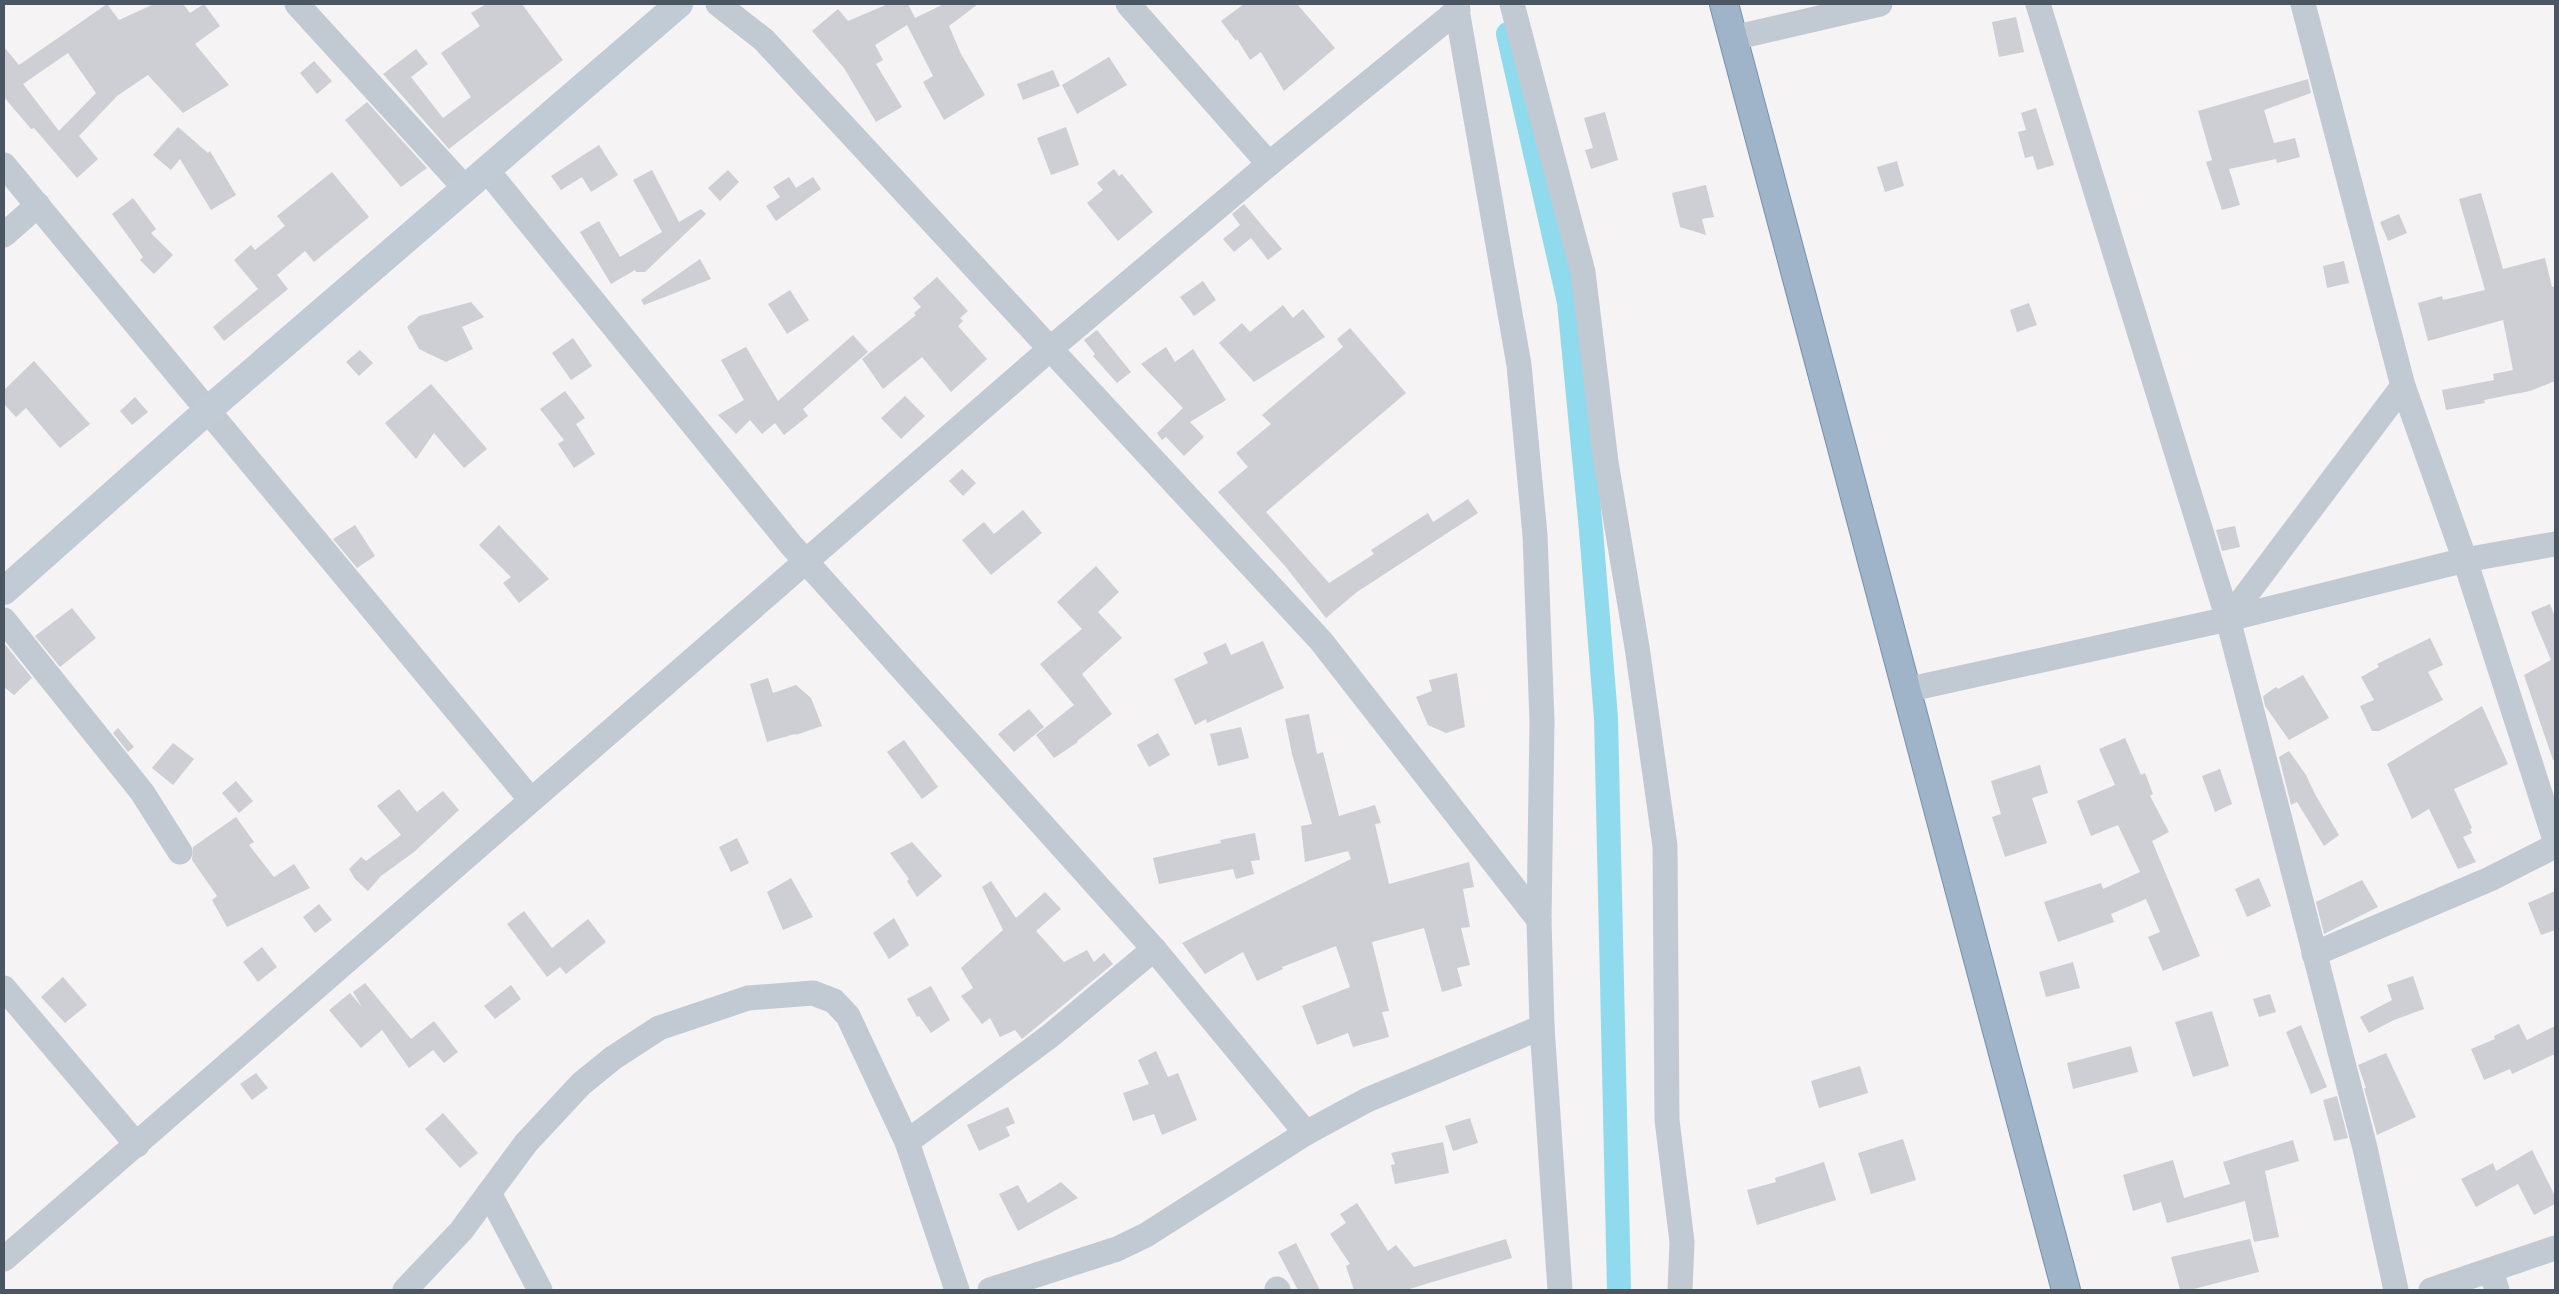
<svg xmlns="http://www.w3.org/2000/svg" width="2559" height="1294" font-family="Helvetica,sans-serif">
  <style>
    .lines { fill: none; stroke-linecap: round; stroke-linejoin: round }
    .canal { stroke: #90daee; stroke-width: 24 }
    .building { fill: #cdcfd5; fill-rule: evenodd }
    .trunk-casing { stroke: #7690ad; stroke-width: 30 }
    .minor { stroke: #c1cad2; stroke-width: 25 }
    .secondary { stroke: #c1cbd6; stroke-width: 28 }
    .trunk { stroke: #9fb4c9; stroke-width: 28 }
  </style>
  <rect width="100%" height="100%" fill="#f5f3f3"/>
  <g class="lines">
    <!-- canal -->
    <polyline class="canal" points="1508,34 1569,302 1591,530 1606,718 1619,1290"/>
  </g>
  <!-- building -->
  <g class="building">
    <path d="M107 4 119 20 154 4H183L190 13 204 4 220 26 195 44 229 85 183 113 148 75 117 96 79 136 98 159 77 178 34 128 31 129 4 97V47L19 65ZM68 53 96 93 59 131 23 84Z"/>
    <polygon points="486,4 522,4 563,60 449,149 383,74 416,49 428,64 411,77 443,118 471,97 441,53 480,26 471,13"/>
    <polygon points="888,4 908,4 915,18 944,4 978,4 949,26 961,54 985,95 944,120 923,82 933,76 907,25 875,45 883,60 876,64 902,107 876,122 844,68 812,31 838,9 848,21"/>
    <polygon points="1244,4 1297,4 1335,48 1284,91 1261,52 1250,60 1237,39 1236,41 1221,21"/>
    <polygon points="2016,17 2024,52 1999,57 1992,22"/>
    <polygon points="1109,57 1127,85 1077,114 1062,85"/>
    <polygon points="314,61 332,81 317,94 300,73"/>
    <polygon points="1053,70 1060,86 1023,100 1017,84"/>
    <polygon points="2308,79 2311,93 2264,110 2274,143 2295,138 2300,157 2277,163 2276,159 2229,169 2240,205 2222,210 2206,162 2212,160 2198,111"/>
    <polygon points="367,102 427,168 401,187 345,120"/>
    <polygon points="2036,108 2054,165 2037,170 2033,156 2025,158 2018,132 2026,130 2021,113"/>
    <polygon points="1605,112 1618,160 1591,169 1585,150 1593,148 1584,118"/>
    <polygon points="178,127 208,153 210,151 236,195 211,210 180,159 171,170 153,155"/>
    <polygon points="1066,127 1079,165 1051,175 1037,138"/>
    <polygon points="599,145 618,175 591,192 582,177 561,190 551,176"/>
    <polygon points="1897,161 1904,186 1885,192 1877,167"/>
    <polygon points="1114,169 1119,176 1122,174 1153,212 1118,241 1087,203 1103,190 1097,183"/>
    <polygon points="652,170 679,222 701,209 706,214 645,272 636,272 635,270 611,284 580,232 599,221 620,257 662,232 633,180"/>
    <polygon points="728,170 739,182 720,201 708,188"/>
    <polygon points="332,172 369,217 314,262 305,251 277,275 288,289 224,341 213,327 258,289 234,260 251,245 255,250 285,226 277,216"/>
    <polygon points="789,177 796,188 813,177 821,189 776,221 766,206 780,197 773,187"/>
    <polygon points="1706,185 1714,217 1702,219 1706,235 1680,227 1672,193"/>
    <polygon points="2481,193 2503,269 2545,258 2552,287 2555,286 2555,381 2530,391 2484,400 2485,403 2446,410 2442,390 2494,380 2493,374 2513,370 2503,320 2428,341 2418,303 2442,296 2443,300 2485,290 2459,199"/>
    <polygon points="133,198 156,229 151,233 173,255 154,274 140,260 143,257 112,214"/>
    <polygon points="1244,204 1282,249 1268,260 1251,238 1234,252 1223,239 1240,225 1232,214"/>
    <polygon points="2399,214 2407,233 2388,241 2380,222"/>
    <polygon points="700,259 711,279 644,305 641,300"/>
    <polygon points="2344,261 2349,283 2327,288 2323,266"/>
    <polygon points="937,277 968,311 960,318 963,321 958,326 987,359 951,392 922,357 883,389 862,359 916,315 914,313 921,307 913,298"/>
    <polygon points="1203,281 1216,300 1194,316 1180,297"/>
    <polygon points="790,290 809,320 787,334 768,304"/>
    <polygon points="471,302 484,317 462,327 473,349 446,362 419,349 407,327 419,316"/>
    <polygon points="2029,303 2037,325 2017,332 2010,310"/>
    <polygon points="1283,305 1293,318 1303,309 1325,337 1254,382 1219,343 1242,323 1250,332"/>
    <polygon points="1350,328 1406,393 1266,512 1329,583 1374,554 1371,550 1428,513 1433,522 1468,499 1478,513 1357,592 1326,618 1285,566 1218,492 1248,467 1236,453 1271,424 1262,415 1343,347 1337,339"/>
    <polygon points="1097,330 1131,372 1117,383 1093,356 1095,354 1084,340"/>
    <polygon points="853,335 868,352 803,409 808,416 784,435 775,423 762,434 750,420 736,434 718,415 744,400 721,360 746,347 778,401"/>
    <polygon points="573,338 592,366 571,380 552,353"/>
    <polygon points="1166,347 1175,362 1193,349 1226,400 1190,422 1204,437 1184,456 1166,437 1162,440 1157,433 1183,408 1141,364"/>
    <polygon points="360,350 373,363 359,376 346,362"/>
    <polygon points="34,361 90,424 60,448 26,408 16,417 4,404 4,390"/>
    <polygon points="431,384 487,449 464,468 434,433 416,459 385,423"/>
    <polygon points="565,391 585,418 576,424 595,454 574,468 558,444 564,440 540,409"/>
    <polygon points="905,396 925,416 901,439 881,418"/>
    <polygon points="135,397 148,412 132,425 120,411"/>
    <polygon points="962,469 976,483 963,496 949,481"/>
    <polygon points="1023,510 1042,533 991,575 962,540 984,522 994,534"/>
    <polygon points="355,525 375,556 357,568 333,539"/>
    <polygon points="499,525 549,579 519,603 503,583 511,577 479,545"/>
    <polygon points="2235,526 2240,547 2222,551 2216,530"/>
    <polygon points="1096,566 1119,592 1098,612 1122,638 1082,674 1112,714 1077,741 1078,742 1054,758 1036,735 1074,705 1040,664 1082,629 1057,602"/>
    <polygon points="2550,604 2555,617 2555,760 2553,760 2524,675 2551,660 2531,612"/>
    <polygon points="72,608 96,638 60,667 35,636"/>
    <polygon points="2430,638 2443,665 2428,672 2443,700 2379,731 2372,731 2360,706 2374,700 2361,677 2379,667 2377,664"/>
    <polygon points="1263,641 1284,688 1207,723 1206,719 1195,725 1174,679 1208,663 1203,653 1226,643 1231,655"/>
    <polygon points="4,643 32,678 14,695 4,687"/>
    <polygon points="1457,673 1465,727 1446,733 1428,725 1416,697 1432,691 1429,680"/>
    <polygon points="2303,675 2329,718 2289,740 2265,706 2263,696 2276,687 2278,689"/>
    <polygon points="768,678 773,693 796,685 811,698 822,726 796,735 795,734 767,742 750,684"/>
    <polygon points="2482,706 2508,764 2454,789 2472,828 2470,829 2472,833 2463,837 2476,862 2458,869 2429,809 2412,819 2387,764"/>
    <polygon points="1029,709 1044,727 1014,752 998,734"/>
    <polygon points="1309,714 1317,754 1323,752 1339,816 1375,805 1381,823 1375,824 1389,884 1469,862 1474,887 1463,889 1470,927 1461,928 1470,965 1457,968 1462,986 1442,992 1424,928 1372,942 1389,1011 1382,1012 1389,1037 1353,1047 1348,1033 1317,1045 1302,1006 1350,987 1336,946 1282,967 1283,969 1257,981 1243,952 1205,974 1182,943 1351,859 1348,851 1305,862 1301,826 1312,824 1292,754 1285,719"/>
    <polygon points="1241,727 1249,758 1218,766 1210,734"/>
    <polygon points="118,728 134,747 128,752 113,733"/>
    <polygon points="1158,733 1170,755 1149,767 1137,745"/>
    <polygon points="2125,738 2141,775 2145,773 2153,794 2150,796 2169,832 2152,841 2200,956 2163,971 2148,937 2160,932 2146,899 2111,914 2114,922 2058,942 2044,902 2101,883 2103,889 2140,872 2118,825 2091,836 2077,801 2115,785 2099,749"/>
    <polygon points="904,740 938,787 922,799 887,752"/>
    <polygon points="173,743 194,759 173,785 152,768"/>
    <polygon points="2289,751 2306,775 2316,796 2339,835 2324,846 2297,802 2291,805 2279,757"/>
    <polygon points="2040,765 2048,793 2032,798 2047,843 2005,857 1992,817 2001,814 1991,781"/>
    <polygon points="2220,769 2232,804 2215,812 2202,776"/>
    <polygon points="236,781 253,801 239,813 222,793"/>
    <polygon points="399,789 417,812 443,791 459,810 414,852 381,876 368,891 355,879 349,869 361,857 366,861 401,835 377,806"/>
    <polygon points="236,817 254,842 249,845 274,877 294,864 310,888 227,927 212,900 217,896 192,860 193,847"/>
    <polygon points="1255,833 1260,860 1251,861 1254,874 1236,879 1233,869 1159,884 1153,858 1221,843 1220,840"/>
    <polygon points="737,838 749,863 731,872 719,847"/>
    <polygon points="912,842 942,876 917,897 907,881 909,879 890,853"/>
    <polygon points="791,878 813,917 783,930 767,892"/>
    <polygon points="2259,878 2271,906 2247,917 2235,889"/>
    <polygon points="2362,880 2378,907 2324,934 2316,902"/>
    <polygon points="991,881 1016,918 1045,892 1061,909 1036,931 1064,962 1087,950 1094,962 1104,953 1113,964 1022,1039 1015,1030 1000,1037 990,1018 982,1024 961,996 973,988 961,968 1003,930 982,887"/>
    <polygon points="2555,891 2555,930 2541,935 2528,903"/>
    <polygon points="319,904 332,920 315,933 303,917"/>
    <polygon points="524,911 552,948 588,919 606,942 566,974 560,967 547,977 507,924"/>
    <polygon points="894,918 909,945 889,959 873,933"/>
    <polygon points="262,947 277,967 258,982 243,962"/>
    <polygon points="2073,962 2080,988 2046,997 2039,972"/>
    <polygon points="2413,976 2424,1009 2394,1020 2369,1033 2360,1017 2392,1000 2387,985"/>
    <polygon points="63,977 87,1005 65,1023 41,997"/>
    <polygon points="365,983 411,1039 434,1021 458,1052 444,1063 433,1050 409,1068 382,1030 361,1048 329,1010 350,993 362,1007 353,992"/>
    <polygon points="511,985 521,999 495,1019 484,1006"/>
    <polygon points="931,986 950,1020 931,1033 919,1016 917,1017 907,999"/>
    <polygon points="2270,994 2276,1012 2259,1017 2253,999"/>
    <polygon points="2212,1011 2229,1066 2193,1077 2175,1022"/>
    <polygon points="2519,1024 2527,1040 2555,1026 2555,1054 2512,1074 2510,1069 2484,1080 2471,1049 2495,1039 2494,1036"/>
    <polygon points="2301,1025 2327,1087 2311,1094 2286,1032"/>
    <polygon points="2131,1046 2138,1072 2073,1089 2067,1063"/>
    <polygon points="1156,1051 1168,1077 1178,1073 1197,1120 1162,1135 1154,1114 1133,1121 1123,1093 1149,1084 1138,1060"/>
    <polygon points="2386,1053 2416,1117 2377,1135 2364,1088 2366,1088 2358,1065"/>
    <polygon points="1860,1066 1868,1093 1819,1108 1811,1081"/>
    <polygon points="256,1073 268,1088 252,1100 240,1084"/>
    <polygon points="2337,1096 2348,1138 2334,1141 2323,1100"/>
    <polygon points="1008,1107 1015,1123 1006,1127 1010,1136 979,1151 967,1125"/>
    <polygon points="443,1113 478,1153 460,1168 425,1129"/>
    <polygon points="1470,1118 1478,1143 1453,1151 1445,1126"/>
    <polygon points="1903,1139 1916,1180 1871,1194 1858,1153"/>
    <polygon points="2293,1140 2299,1161 2265,1171 2279,1237 2254,1242 2245,1201 2167,1223 2161,1202 2133,1211 2123,1175 2173,1160 2184,1198 2230,1184 2223,1162"/>
    <polygon points="1443,1142 1449,1173 1395,1184 1391,1165 1395,1164 1391,1153"/>
    <polygon points="2532,1150 2555,1196 2555,1204 2534,1215 2518,1184 2476,1207 2461,1179 2493,1163 2496,1171"/>
    <polygon points="1824,1162 1836,1200 1757,1225 1747,1190 1776,1182 1775,1178"/>
    <polygon points="1061,1182 1078,1198 1018,1231 999,1194 1018,1185 1028,1203"/>
    <polygon points="1357,1203 1388,1251 1396,1245 1414,1267 1506,1239 1512,1258 1406,1290 1354,1290 1346,1266 1350,1264 1330,1234 1346,1223 1340,1214"/>
    <polygon points="2250,1239 2259,1272 2190,1290 2180,1290 2171,1257"/>
    <polygon points="1296,1243 1305,1261 1320,1290 1298,1290 1278,1252"/>
  </g>
  <g class="lines">
    <defs>
      <polyline id="trunk" points="1724,4 2066,1290"/>
    </defs>
    <!-- trunk casing -->
    <use href="#trunk" class="trunk-casing"/>
    <!-- minor -->
    <g class="minor">
      <polyline points="297,4 465,188"/>
      <polyline points="718,4 764,40 1321,641 1539,920"/>
      <polyline points="1128,4 1269,164"/>
      <polyline points="1456,4 1519,365 1535,535 1542,721 1539,920 1542,1027 1560,1290"/>
      <polyline points="1512,4 1583,272 1606,462 1637,647 1665,846 1667,1120 1682,1242 1680,1290"/>
      <polyline points="2038,4 2228,619 2365,1148 2396,1290"/>
      <polyline points="2303,4 2403,386"/>
      <polyline points="1733,38 1880,4"/>
      <polyline points="4,165 531,800"/>
      <polyline points="486,169 791,545 1154,949 1306,1133"/>
      <polyline points="4,235 38,205"/>
      <polyline points="2228,619 2403,386 2465,560 2555,840"/>
      <polyline points="4,620 142,792 180,852"/>
      <polyline points="1906,690 2228,619 2465,560 2555,544"/>
      <polyline points="2314,954 2490,879 2555,846"/>
      <polyline points="4,988 137,1145"/>
      <polyline points="907,1142 1050,1036 1154,949"/>
      <polyline points="489,1193 540,1290"/>
      <polyline points="4,1259 1050,349 1269,164 1458,10"/>
      <polyline points="2491,1271 2497,1290"/>
      <polyline points="1277,1289 1278,1290"/>
      <polyline points="405,1290 461,1231 526,1143 581,1084 613,1058 659,1028 748,998 813,993 834,1001 848,1016 907,1142 957,1290"/>
      <polyline points="990,1290 1117,1249 1146,1235 1306,1133 1367,1100 1542,1027"/>
      <polyline points="2431,1290 2555,1248"/>
    </g>
    <!-- secondary -->
    <polyline class="secondary" points="4,591 208,410 679,4"/>
    <!-- trunk -->
    <use href="#trunk" class="trunk"/>
  </g>
  <!-- border -->
  <rect width="2559" height="1294" fill="none" stroke="#4a5661" stroke-width="10"/>
</svg>
